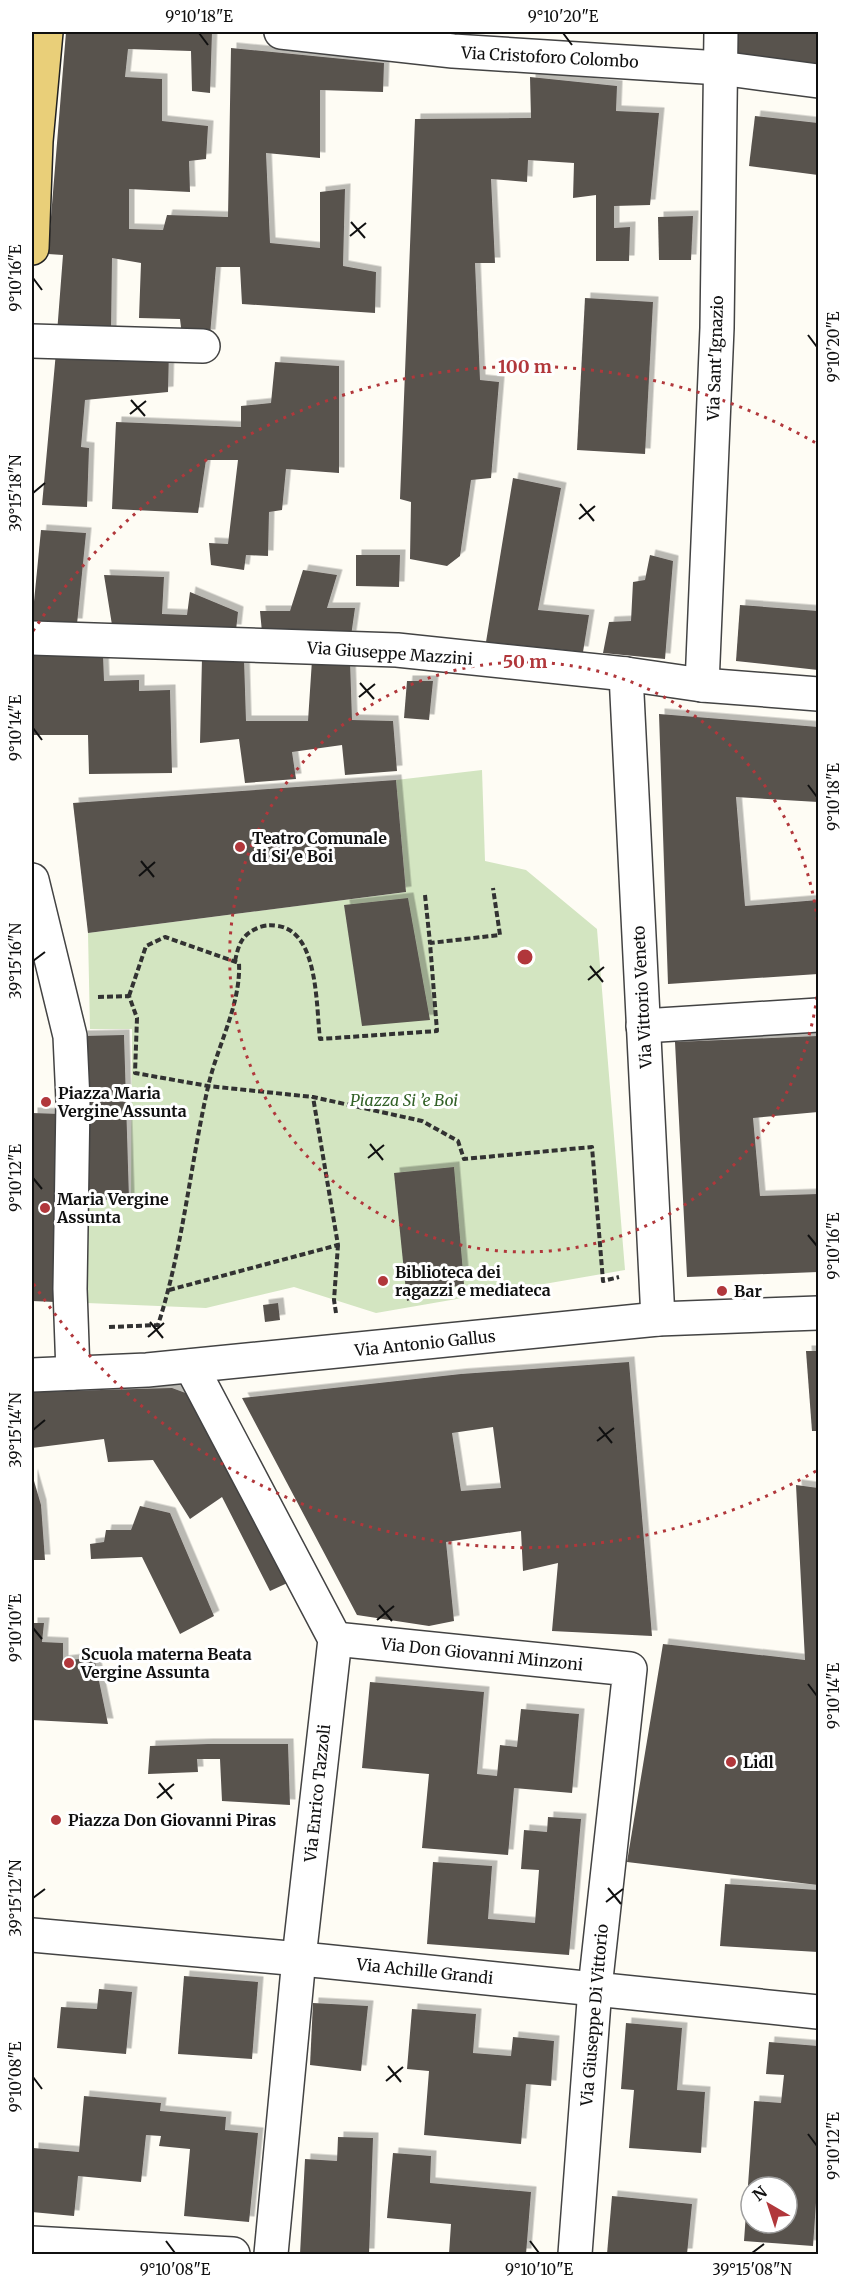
<svg xmlns="http://www.w3.org/2000/svg" width="850" height="2286" font-family="Merriweather,serif">
  <style>
    .green { fill: #d3e5c1 }
    .building { fill: #58524e; fill-rule: evenodd; filter: url(#shadow) }
    .lines { fill: none; stroke-linecap: round; stroke-linejoin: round }
    .minor-casing { stroke: #434343; stroke-width: 36 }
    .major-casing { stroke: #212121; stroke-width: 36 }
    .path { stroke: #323232; stroke-width: 4; stroke-dasharray: 6 3; stroke-linecap: butt }
    .minor { stroke: #fff; stroke-width: 33 }
    .major { stroke: #e9cf79; stroke-width: 33 }
    .ticks { fill: none; stroke: #101010; stroke-width: 2 }
    .ring { fill: none; stroke: #b1373b; stroke-width: 3; stroke-dasharray: 3 6 }
    .poi-dot { fill: #b1373b; stroke: #fff; stroke-width: 2 }
    .labels { text-anchor: middle; stroke-width: 6; stroke-linejoin: round; paint-order: stroke }
    .street-label { font-size: 16px; fill: #101010; stroke: #fff }
    .poi-label { font-size: 16px; font-weight: bold; fill: #101010; stroke: #fff; text-anchor: start }
    .park-label { font-size: 16px; font-style: italic; fill: #326127; stroke: #fff }
    .centre { fill: #b1373b; stroke: #fff; stroke-width: 3 }
    .ring-label { font-size: 18px; text-anchor: middle; font-weight: bold; fill: #b1373b; stroke: #fff; stroke-width: 6; stroke-linejoin: round; paint-order: stroke }
    .neatline { fill: none; stroke: #101010; stroke-width: 2 }
    .ticks-label { font-size: 15px; text-anchor: middle; fill: #101010 }
  </style>
  <defs>
    <filter id="shadow"><feDropShadow dx="5.5" dy="-5.5" stdDeviation="0" flood-color="#0004"/></filter>
  </defs>
  <rect width="100%" height="100%" fill="#fefcf4"/>
  <!-- green -->
  <polygon class="green" points="482,770 485,861 526,870 597,929 625,1270 376,1313 294,1287 206,1308 87,1303 88,1200 131,1197 132,1029 90,1029 88,933 406,892 396,780"/>
  <!-- building -->
  <g class="building">
    <polygon points="66,32 212,32 210,93 192,91 191,51 128,49 125,77 162,79 162,121 208,126 206,159 189,161 190,192 129,189 129,229 163,230 167,215 228,217 231,48 384,63 383,92 320,90 320,158 266,153 270,243 320,248 320,192 345,189 343,266 376,272 375,313 242,304 240,267 216,267 210,335 182,335 180,319 139,318 141,263 112,258 111,333 57,333 63,255 48,254"/>
    <polygon points="738,32 818,32 818,64 737,57"/>
    <polygon points="530,77 617,86 616,111 659,113 650,205 614,206 614,228 630,227 629,261 596,261 596,195 573,198 574,163 528,160 527,182 491,179 495,263 475,263 480,380 499,382 491,478 471,480 460,556 447,566 410,559 411,502 400,499 415,119 531,118"/>
    <polygon points="755,116 818,123 818,175 749,166"/>
    <polygon points="693,216 691,260 659,260 658,217"/>
    <polygon points="585,298 653,302 645,454 577,450"/>
    <polygon points="169,350 168,392 85,400 81,447 89,448 87,507 42,505 56,352"/>
    <polygon points="275,362 339,366 339,473 286,469 282,510 269,512 268,556 246,555 244,570 211,565 209,543 228,544 238,460 206,460 198,513 112,509 116,422 241,427 241,406 271,403"/>
    <polygon points="513,478 561,488 538,610 589,615 583,652 486,642"/>
    <polygon points="41,530 86,533 77,624 32,622"/>
    <polygon points="356,555 400,555 399,587 356,586"/>
    <polygon points="650,555 673,561 665,659 603,653 609,622 631,621 633,582 645,580"/>
    <polygon points="303,570 337,575 327,608 355,608 351,636 262,632 260,611 290,611"/>
    <polygon points="104,575 164,577 162,614 187,615 190,592 238,612 236,630 112,625"/>
    <polygon points="740,605 818,611 818,670 736,661"/>
    <polygon points="32,653 103,655 104,681 139,680 139,691 170,690 172,773 89,774 88,735 33,735"/>
    <polygon points="202,658 244,659 246,721 308,721 312,660 350,661 352,720 393,721 397,771 345,775 342,745 292,752 296,779 245,783 239,739 200,743"/>
    <polygon points="407,681 433,681 429,720 404,718"/>
    <polygon points="659,714 818,727 818,802 736,797 745,906 818,900 818,974 668,984"/>
    <polygon points="396,780 406,892 88,933 73,803"/>
    <polygon points="408,898 430,1020 362,1026 344,905"/>
    <polygon points="124,1035 129,1199 88,1200 82,1036"/>
    <polygon points="818,1036 818,1112 753,1118 760,1196 818,1194 818,1272 687,1277 675,1042"/>
    <polygon points="32,1113 61,1114 55,1302 32,1301"/>
    <polygon points="454,1167 464,1284 407,1301 394,1173"/>
    <polygon points="278,1303 280,1320 265,1322 263,1305"/>
    <polygon points="806,1351 818,1351 818,1431 812,1431"/>
    <path d="M629 1362 652 1636 552 1631 558 1563 523 1571 521 1531 446 1542 454 1621 429 1626 357 1615 242 1398 461 1374ZM493 1427 501 1488 461 1491 452 1433Z"/>
    <polygon points="172,1388 191,1395 296,1579 270,1591 222,1497 190,1519 153,1460 108,1462 104,1439 32,1448 32,1392"/>
    <polygon points="32,1474 41,1505 45,1560 32,1560"/>
    <polygon points="796,1485 818,1488 818,1885 627,1862 663,1644 805,1660"/>
    <polygon points="140,1506 170,1513 214,1616 180,1634 142,1557 91,1559 90,1544 104,1542 106,1530 131,1530"/>
    <polygon points="32,1623 44,1623 42,1642 63,1643 63,1661 94,1657 108,1724 32,1720"/>
    <polygon points="370,1682 484,1692 477,1774 497,1776 500,1745 517,1747 521,1709 579,1714 572,1793 514,1788 508,1855 422,1848 429,1774 362,1768"/>
    <polygon points="208,1744 288,1744 290,1805 222,1801 220,1759 197,1759 198,1772 148,1774 150,1746"/>
    <polygon points="548,1817 581,1819 569,1955 427,1944 433,1862 492,1866 488,1919 535,1923 539,1870 521,1869 524,1830 547,1832"/>
    <polygon points="725,1884 818,1890 818,1952 720,1946"/>
    <polygon points="184,1976 258,1982 252,2059 178,2054"/>
    <polygon points="99,1989 132,1992 126,2054 57,2048 61,2007 97,2009"/>
    <polygon points="313,2003 368,2006 361,2071 310,2065"/>
    <polygon points="412,2009 476,2014 473,2053 511,2056 513,2037 554,2041 551,2086 526,2084 521,2144 424,2135 429,2071 407,2069"/>
    <polygon points="626,2023 682,2028 677,2090 705,2092 701,2153 629,2148 634,2090 621,2089"/>
    <path d="M769 2042 818 2046V2174L813 2246 744 2241 754 2101 781 2103 784 2075 766 2074ZM751 2187H787V2223H751Z"/>
    <polygon points="84,2096 161,2103 160,2111 226,2117 225,2130 258,2133 249,2222 184,2216 190,2149 159,2146 161,2136 146,2135 141,2182 78,2176 74,2216 32,2212 33,2148 79,2152"/>
    <polygon points="338,2137 373,2138 369,2254 300,2254 305,2159 337,2161"/>
    <polygon points="393,2153 431,2156 430,2183 531,2192 526,2254 449,2254 451,2224 387,2218"/>
    <polygon points="612,2196 692,2204 687,2254 607,2254"/>
  </g>
  <g class="lines">
    <defs>
      <g id="minor">
        <polyline points="281,32 453,51 720,68 818,81"/>
        <polyline points="32,341 203,346"/>
        <polyline points="32,638 397,650 626,674 702,685 818,694"/>
        <polyline points="626,674 658,1319"/>
        <polyline points="702,685 717,328 721,32"/>
        <polyline points="32,880 70,1036 73,1101 70,1289 73,1373"/>
        <polyline points="643,1026 818,1015"/>
        <polyline points="191,1366 335,1639 299,1958 271,2254"/>
        <polyline points="32,1375 147,1370 658,1319 818,1313"/>
        <polyline points="335,1639 630,1669 595,1988 575,2254"/>
        <polyline points="32,1935 322,1961 818,2012"/>
        <polyline points="32,2243 233,2254"/>
      </g>
      <polyline id="major" points="32,248 36,141 46,32"/>
    </defs>
    <!-- minor casing -->
    <use href="#minor" class="minor-casing"/>
    <!-- major casing -->
    <use href="#major" class="major-casing"/>
    <!-- path -->
    <g class="path">
      <polyline points="425,895 430,943"/>
      <path d="M235 961C239 943 242 934 260 927 267 925 271 925 278 926 319 932 316 1008 320 1039L437 1031 430 943 500 935 493 888"/>
      <polyline points="98,997 129,996 137,1018 135,1073 208,1086 313,1097 422,1121 458,1141 464,1159 592,1147 603,1281 619,1277"/>
      <polyline points="169,1290 338,1245 313,1097"/>
      <polyline points="336,1313 334,1300 338,1245"/>
      <path d="M109 1327 158 1325C183 1248 190 1166 208 1087 217 1046 241 1005 239 963L165 937 146 946 129 996"/>
    </g>
    <!-- minor -->
    <use href="#minor" class="minor"/>
    <!-- major -->
    <use href="#major" class="major"/>
  </g>
  <!-- ticks -->
  <path class="ticks" d="M199 33 208 45M563 33 572 45M351 222 365 238M350 236 366 223M33 278 42 290M808 335 817 347M131 400 145 416M130 414 146 401M33 493 45 483M580 504 594 521M579 519 595 506M360 683 374 699M359 697 375 684M33 728 42 740M808 785 817 797M141 861 154 877M139 876 155 862M33 961 45 952M590 966 603 982M588 980 604 967M370 1144 383 1160M368 1158 384 1145M33 1178 42 1189M808 1235 817 1246M150 1322 163 1338M148 1337 164 1323M599 1427 612 1443M33 1430 45 1420M597 1441 614 1428M379 1605 392 1621M377 1620 394 1606M33 1628 42 1639M808 1684 817 1696M159 1783 172 1799M157 1798 174 1784M608 1888 621 1904M33 1898 45 1889M606 1902 623 1889M388 2066 401 2082M33 2077 42 2089M386 2081 403 2067M808 2134 817 2146M166 2241 175 2253M530 2241 539 2253M752 2253 764 2244"/>
  <!-- distance rings -->
  <g class="ring">
    <path d="M818 988A295 295 0 1 1 818 926"/>
    <path d="M816 1471A590 590 0 0 1 33 1283M33 631A590 590 0 0 1 816 443"/>
  </g>
  <!-- markers -->
  <g class="poi-dot">
    <circle cx="240" cy="847" r="6"/>
    <circle cx="46" cy="1102" r="6"/>
    <circle cx="45" cy="1208" r="6"/>
    <circle cx="383" cy="1281" r="6"/>
    <circle cx="722" cy="1291" r="6"/>
    <circle cx="69" cy="1663" r="6"/>
    <circle cx="731" cy="1762" r="6"/>
    <circle cx="56" cy="1820" r="6"/>
  </g>
  <g class="labels">
    <!-- street labels -->
    <g class="street-label">
      <text transform="translate(550 57) rotate(3)" y="6">Via Cristoforo Colombo</text>
      <text transform="translate(715 358) rotate(-88)" y="6">Via Sant'Ignazio</text>
      <text transform="translate(390 653) rotate(4)" y="6">Via Giuseppe Mazzini</text>
      <text transform="translate(642 997) rotate(-93)" y="6">Via Vittorio Veneto</text>
      <text transform="translate(425 1343) rotate(-6)" y="6">Via Antonio Gallus</text>
      <text transform="translate(482 1654) rotate(6)" y="6">Via Don Giovanni Minzoni</text>
      <text transform="translate(317 1793) rotate(-84)" y="6">Via Enrico Tazzoli</text>
      <text transform="translate(425 1971) rotate(6)" y="6">Via Achille Grandi</text>
      <text transform="translate(594 2015) rotate(-85)" y="6">Via Giuseppe Di Vittorio</text>
    </g>
    <!-- poi labels -->
    <g class="poi-label">
      <text x="252" y="844">Teatro Comunale<tspan x="252" dy="18">di Si' e Boi</tspan></text>
      <text x="58" y="1099">Piazza Maria<tspan x="58" dy="18">Vergine Assunta</tspan></text>
      <text x="57" y="1205">Maria Vergine<tspan x="57" dy="18">Assunta</tspan></text>
      <text x="395" y="1278">Biblioteca dei<tspan x="395" dy="18">ragazzi e mediateca</tspan></text>
      <text x="734" y="1297">Bar</text>
      <text x="81" y="1660">Scuola materna Beata<tspan x="81" dy="18">Vergine Assunta</tspan></text>
      <text x="743" y="1768">Lidl</text>
      <text x="68" y="1826">Piazza Don Giovanni Piras</text>
    </g>
    <!-- park labels -->
    <g class="park-label">
      <text x="404" y="1106">Piazza Si ’e Boi</text>
    </g>
  </g>
  <circle cx="525" cy="957" r="9" class="centre"/>
  <g class="ring-label">
    <text x="525" y="373">100 m</text>
    <text x="525" y="668">50 m</text>
  </g>
  <!-- border -->
  <rect width="850" height="2286" fill="none" stroke="#ffffff" stroke-width="66"/>
  <!-- north arrow -->
  <g transform="translate(769 2205) rotate(321)"><circle r="28" fill="#ffffff" stroke="#9f9f9f" stroke-width="1.5"/>
  <path d="M0-4.5L10 22L0 15L-10 22Z" fill="#b1373b"/>
  <text y="-9" font-size="16" font-weight="bold" text-anchor="middle" fill="#101010">N</text>
  </g>
  <rect x="33" y="33" width="784" height="2220" class="neatline"/>
  <g class="ticks-label">
    <text x="199" y="22">9°10'18"E</text>
    <text x="563" y="22">9°10'20"E</text>
    <text transform="translate(16 278) rotate(-90)" y="5">9°10'16"E</text>
    <text transform="translate(834 347) rotate(-90)" y="5">9°10'20"E</text>
    <text transform="translate(16 493) rotate(-90)" y="5">39°15'18"N</text>
    <text transform="translate(16 728) rotate(-90)" y="5">9°10'14"E</text>
    <text transform="translate(834 797) rotate(-90)" y="5">9°10'18"E</text>
    <text transform="translate(16 961) rotate(-90)" y="5">39°15'16"N</text>
    <text transform="translate(16 1178) rotate(-90)" y="5">9°10'12"E</text>
    <text transform="translate(834 1246) rotate(-90)" y="5">9°10'16"E</text>
    <text transform="translate(16 1430) rotate(-90)" y="5">39°15'14"N</text>
    <text transform="translate(16 1628) rotate(-90)" y="5">9°10'10"E</text>
    <text transform="translate(834 1696) rotate(-90)" y="5">9°10'14"E</text>
    <text transform="translate(16 1898) rotate(-90)" y="5">39°15'12"N</text>
    <text transform="translate(16 2077) rotate(-90)" y="5">9°10'08"E</text>
    <text transform="translate(834 2146) rotate(-90)" y="5">9°10'12"E</text>
    <text x="175" y="2275">9°10'08"E</text>
    <text x="539" y="2275">9°10'10"E</text>
    <text x="752" y="2275">39°15'08"N</text>
  </g>
</svg>
